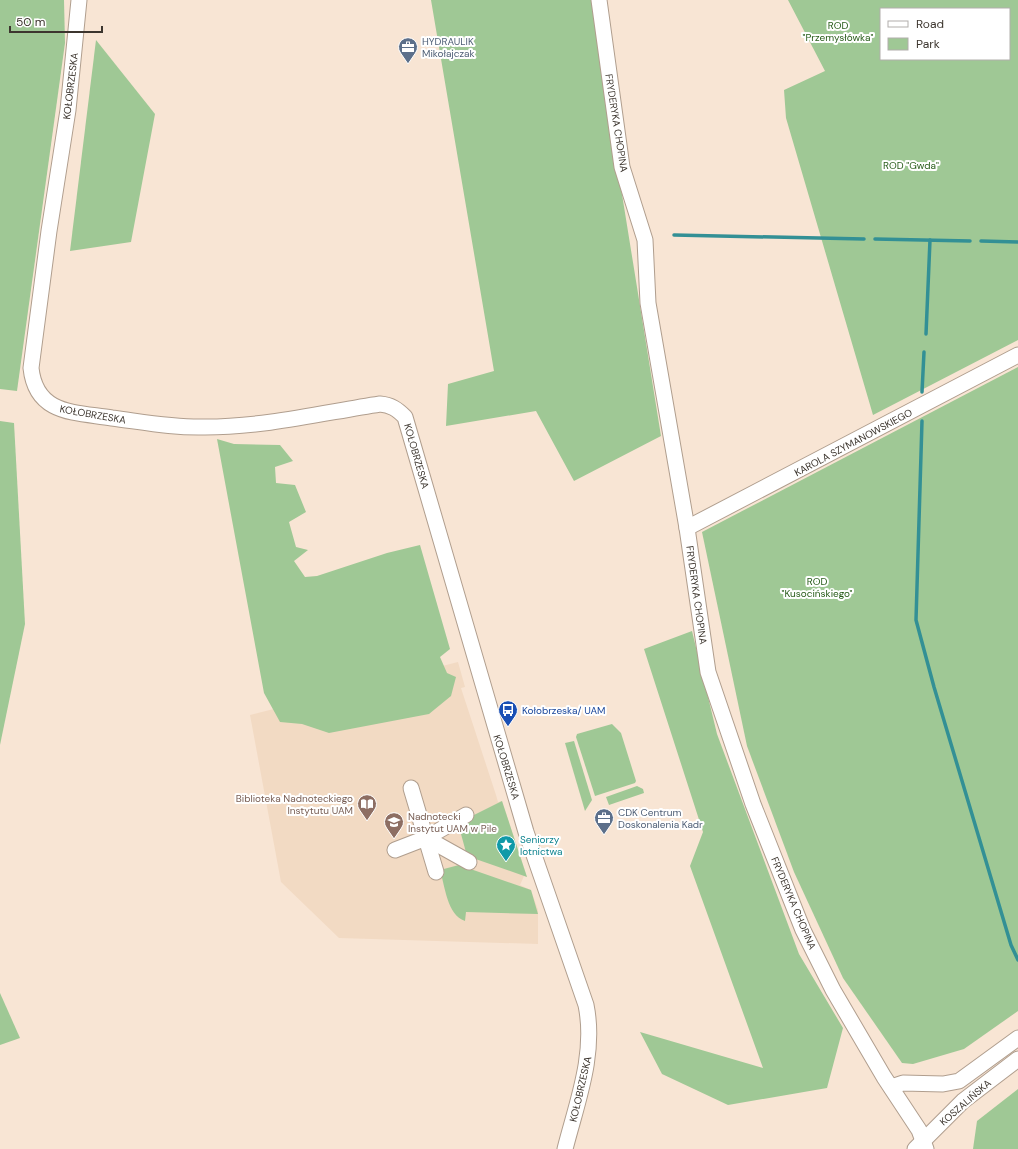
<svg xmlns="http://www.w3.org/2000/svg" width="1018" height="1149" font-family="'DM Sans',sans-serif">
  <style>
    .built { fill: #f2dac3 }
    .green { fill: #9fc895; fill-rule: evenodd }
    .lines { fill: none; stroke-linecap: round; stroke-linejoin: round }
    .stream { stroke: #339095; stroke-width: 3.5 }
    .minor-casing { stroke: #b09e8e; stroke-width: 17 }
    .minor { stroke: #fff; stroke-width: 15 }
    .labels { text-anchor: middle; stroke-width: 4; stroke-linejoin: round; paint-order: stroke }
    .park-label { font-size: 10px; fill: #265b18; stroke: #fff }
    .service-label { font-size: 10px; fill: #4e5e75; stroke: #fff; text-anchor: start }
    .street-label { font-size: 10px; fill: #3c352e; stroke: #fff }
    .transit-label { font-size: 10px; fill: #164399; stroke: #fff; text-anchor: start }
    .education-label { font-size: 10px; fill: #785e54; stroke: #fff; text-anchor: end }
    .culture-label { font-size: 10px; fill: #0d838f; stroke: #fff; text-anchor: start }
  </style>
  <rect width="100%" height="100%" fill="#f8e5d4"/>
  <!-- built -->
  <polygon class="built" points="458,662 465,687 461,688 496,795 498,802 502,801 527,877 524,876 520,885 531,890 538,910 538,944 339,938 281,882 250,715"/>
  <!-- green -->
  <g class="green">
    <polygon points="0,0 64,0 65,43 17,391 0,389"/>
    <polygon points="431,0 592,0 596,33 661,436 574,481 536,411 446,426 448,384 494,371"/>
    <path d="M788 0H1018V340L873 415 786 118 784 90 825 71ZM881 9H1009V59H881Z"/>
    <polygon points="96,40 155,114 131,242 70,251"/>
    <polygon points="1018,367 1018,1011 964,1049 913,1064 902,1063 843,978 794,872 747,746 702,532"/>
    <polygon points="0,421 14,423 25,624 0,745"/>
    <polygon points="217,439 234,444 280,445 293,461 275,467 276,483 295,485 306,512 289,522 296,547 308,550 294,561 305,577 317,576 387,553 420,545 450,649 440,657 447,673 456,677 451,696 429,714 329,733 302,724 280,722 264,693"/>
    <polygon points="692,631 717,734 799,954 843,1028 827,1088 728,1105 662,1074 640,1032 763,1068 690,866 703,832 644,649"/>
    <polygon points="612,724 621,733 636,781 635,783 595,796 576,737 577,734"/>
    <polygon points="574,741 592,800 585,811 565,743"/>
    <polygon points="637,786 643,789 644,793 609,805 606,797"/>
    <polygon points="502,801 527,877 467,856 458,823"/>
    <path d="M459 865 531 890 538 914 466 912 465 921C447 915 445 886 440 870Z"/>
    <polygon points="0,993 20,1038 0,1045"/>
    <polygon points="1018,1089 1018,1149 973,1149 977,1121"/>
  </g>
  <g class="lines">
    <!-- stream -->
    <g class="stream">
      <polyline points="674,235 864,239"/>
      <polyline points="875,239 970,241"/>
      <polyline points="981,241 1018,242"/>
      <polyline points="926,334 930,240"/>
      <polyline points="922,392 924,352"/>
      <polyline points="922,421 916,620 934,687 1011,945 1018,960"/>
    </g>
    <defs>
      <g id="minor">
        <path d="M79 0 68 110 49 231 31 368C36 415 75 412 112 418 143 422 174 428 205 427 264 427 322 413 380 404 391 405 397 409 405 417L526 832 586 1005C596 1054 577 1102 565 1149"/>
        <polyline points="599,0 622,167 645,240 648,303 687,528 708,672 753,804 803,930 833,990 884,1077 919,1130 926,1149"/>
        <polyline points="687,528 1018,355"/>
        <polyline points="411,788 436,872"/>
        <polyline points="426,838 469,862"/>
        <polyline points="395,850 426,838 466,815"/>
        <polyline points="891,1087 903,1083 943,1084 959,1081 1018,1038"/>
        <polyline points="915,1149 963,1101 1018,1059"/>
      </g>
    </defs>
    <!-- minor casing -->
    <use href="#minor" class="minor-casing"/>
    <!-- minor -->
    <use href="#minor" class="minor"/>
  </g>
  <!-- icons -->
  <defs>
    <symbol id="office-pin" viewBox="-11 -11 22 30"><path d="M0 17L-7.5 6A9.5 9.5 0 1 1 7.5 6Z" fill="#5c6f8a" stroke="#fff"/><path d="M-6-3h4V-5.5h4V-3h4V5H-6ZM-1-4.5V-3h2v-1.5ZM-6 0V1H6V0Z" fill="#fff"/></symbol>
    <symbol id="bus-pin" viewBox="-11 -11 22 30"><path d="M0 17L-7.5 6A9.5 9.5 0 1 1 7.5 6Z" fill="#1a4fb4" stroke="#fff"/><path d="M-5-6H5V4H4V6H2V4H-2V6H-4V4H-5ZM-3.5-4V0h7V-4ZM-3.5 1.2v1.5H-2V1.2ZM2 1.2v1.5H3.5V1.2Z" fill="#fff"/></symbol>
    <symbol id="library-pin" viewBox="-11 -11 22 30"><path d="M0 17L-7.5 6A9.5 9.5 0 1 1 7.5 6Z" fill="#8d6e63" stroke="#fff"/><path d="M-6-4Q-3-5.5-.7-3.5V5Q-3 3-6 4ZM6-4Q3-5.5 .7-3.5V5Q3 3 6 4Z" fill="#fff"/></symbol>
    <symbol id="university-pin" viewBox="-11 -11 22 30"><path d="M0 17L-7.5 6A9.5 9.5 0 1 1 7.5 6Z" fill="#8d6e63" stroke="#fff"/><path d="M0-5L7-2L0 1L-7-2ZM-4 1L0 2.5L4 1V4Q0 6-4 4Z" fill="#fff"/></symbol>
    <symbol id="sight-pin" viewBox="-11 -11 22 30"><path d="M0 17L-7.5 6A9.5 9.5 0 1 1 7.5 6Z" fill="#0f9aa8" stroke="#fff"/><path d="M0-6L1.8-2.2L6-1.7L2.9 1.2L3.7 5.4L0 3.3L-3.7 5.4L-2.9 1.2L-6-1.7L-1.8-2.2Z" fill="#fff"/></symbol>
  </defs>
  <g fill-rule="evenodd">
    <use href="#office-pin" x="397" y="36" width="22" height="30"/>
    <use href="#bus-pin" x="497" y="699" width="22" height="30"/>
    <use href="#library-pin" x="356" y="793" width="22" height="30"/>
    <use href="#office-pin" x="593" y="807" width="22" height="30"/>
    <use href="#university-pin" x="383" y="811" width="22" height="30"/>
    <use href="#sight-pin" x="495" y="834" width="22" height="30"/>
  </g>
  <g class="labels">
    <!-- park labels -->
    <g class="park-label">
      <text x="838" y="29">ROD<tspan x="838" dy="12">"Przemysłówka"</tspan></text>
      <text x="911" y="169">ROD "Gwda"</text>
      <text x="817" y="585">ROD<tspan x="817" dy="12">"Kusocińskiego"</tspan></text>
    </g>
    <!-- service labels -->
    <g class="service-label">
      <text x="422" y="45">HYDRAULIK<tspan x="422" dy="12">Mikołajczak</tspan></text>
      <text x="618" y="816">CDK Centrum<tspan x="618" dy="12">Doskonalenia Kadr</tspan></text>
    </g>
    <!-- street labels -->
    <g class="street-label">
      <text transform="translate(70 86) rotate(-83)" y="4">KOŁOBRZESKA</text>
      <text transform="translate(617 123) rotate(81)" y="4">FRYDERYKA CHOPINA</text>
      <text transform="translate(93 414) rotate(10)" y="4">KOŁOBRZESKA</text>
      <text transform="translate(853 442) rotate(-28)" y="4">KAROLA SZYMANOWSKIEGO</text>
      <text transform="translate(417 456) rotate(74)" y="4">KOŁOBRZESKA</text>
      <text transform="translate(697 595) rotate(82)" y="4">FRYDERYKA CHOPINA</text>
      <text transform="translate(507 767) rotate(73)" y="4">KOŁOBRZESKA</text>
      <text transform="translate(794 903) rotate(67)" y="4">FRYDERYKA CHOPINA</text>
      <text transform="translate(580 1089) rotate(-77)" y="4">KOŁOBRZESKA</text>
      <text transform="translate(965 1102) rotate(-41)" y="4">KOSZALIŃSKA</text>
    </g>
    <!-- transit labels -->
    <g class="transit-label">
      <text x="522" y="714">Kołobrzeska/ UAM</text>
    </g>
    <!-- education labels -->
    <g class="education-label">
      <text x="353" y="802">Biblioteka Nadnoteckiego<tspan x="353" dy="12">Instytutu UAM</tspan></text>
      <text x="408" y="820" text-anchor="start">Nadnotecki<tspan x="408" dy="12">Instytut UAM w Pile</tspan></text>
    </g>
    <!-- culture labels -->
    <g class="culture-label">
      <text x="520" y="843">Seniorzy<tspan x="520" dy="12">lotnictwa</tspan></text>
    </g>
  </g>
  <!-- legend -->
  <rect x="880" y="8" width="130" height="52" fill="#ffffff" stroke="#b1aeab"/>
  <rect x="888" y="21" width="20" height="6" fill="#ffffff" stroke="#b1aeab"/>
  <text x="916" y="28" font-size="12" fill="#3c352e">Road</text>
  <rect x="888" y="38" width="20" height="12" fill="#9fc895" stroke="#b1aeab"/>
  <text x="916" y="48" font-size="12" fill="#3c352e">Park</text>
  <!-- scale -->
  <path d="M10 26v6h92v-6" fill="none" stroke="#3c352e" stroke-width="2"/>
  <text x="16" y="26" font-size="12" fill="#3c352e" stroke="#ffffff" stroke-width="3" paint-order="stroke">50 m</text>
</svg>
